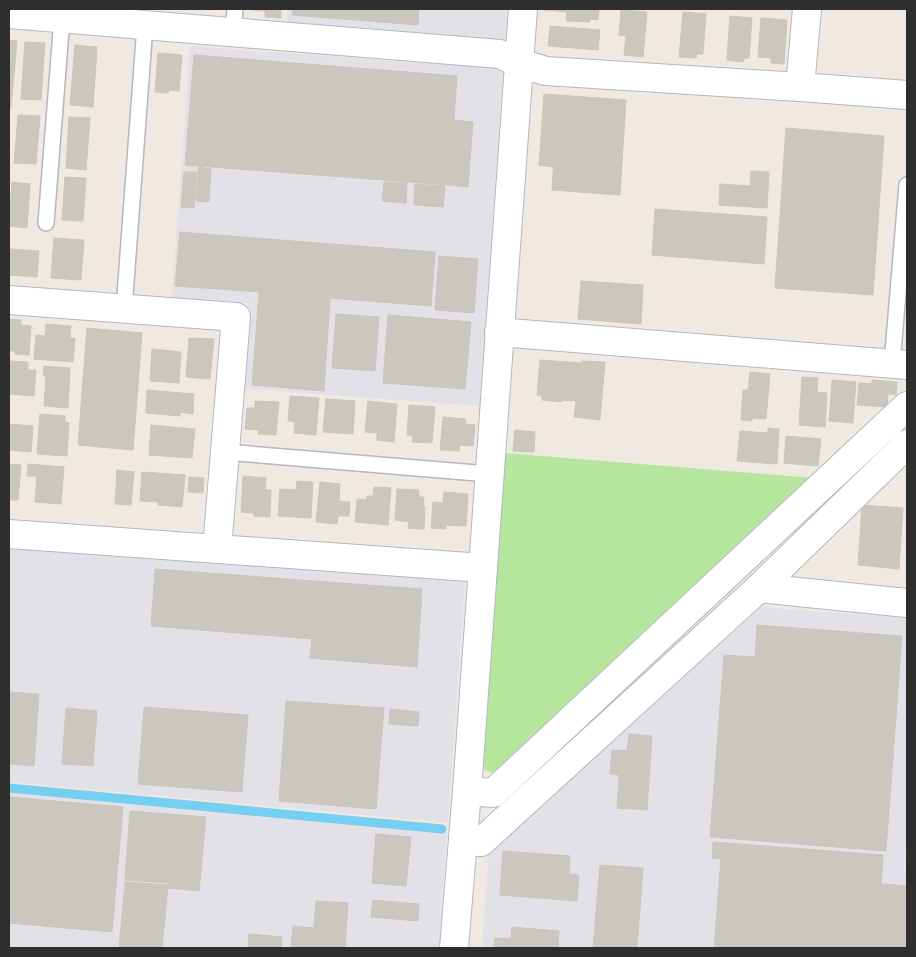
<svg xmlns="http://www.w3.org/2000/svg" width="916" height="957" font-family="'Open Sans',sans-serif">
  <style>
    .industrial { fill: #e3e1e8 }
    .green { fill: #b6e59e }
    .lines { fill: none; stroke-linecap: round; stroke-linejoin: round }
    .stream { stroke: #75cff0; stroke-width: 9 }
    .building { fill: #cbc7bf; stroke: #cbc5ba }
    .service-casing { stroke: #b4b7c1; stroke-width: 18 }
    .minor-casing { stroke: #b4b7c1; stroke-width: 30 }
    .service { stroke: #fff; stroke-width: 15 }
    .minor { stroke: #fff; stroke-width: 28 }
  </style>
  <rect width="100%" height="100%" fill="#efe9e1"/>
  <!-- industrial -->
  <g class="industrial">
    <polygon points="288,9 508,9 505,43 287,26"/>
    <polygon points="190,46 503,69 480,406 242,389 248,303 172,297"/>
    <polygon points="9,547 465,580 448,823 9,782"/>
    <polygon points="746,606 907,618 907,826 904,872 907,873 907,948 482,948 489,851"/>
    <polygon points="9,792 447,832 439,948 9,948"/>
  </g>
  <!-- green -->
  <polygon class="green" points="505,453 815,478 506,771 493,773 483,769 480,757"/>
  <g class="lines">
    <!-- stream -->
    <g class="stream">
      <polyline points="529,780 604,708"/>
      <polyline points="9,788 442,829"/>
    </g>
  </g>
  <!-- building -->
  <g class="building">
    <polygon points="253,9 281,9 281,18 265,17 265,11 253,10"/>
    <polygon points="293,9 419,9 418,25 292,15"/>
    <polygon points="543,9 599,9 598,20 590,19 590,22 566,21 567,12 543,10"/>
    <polygon points="621,10 647,12 643,57 624,55 626,36 619,35"/>
    <polygon points="683,12 706,14 703,54 697,54 696,58 679,57"/>
    <polygon points="730,16 752,18 749,58 744,58 743,62 727,60"/>
    <polygon points="761,18 787,20 784,64 771,63 771,58 758,57"/>
    <polygon points="550,26 600,30 598,50 548,46"/>
    <polygon points="9,40 17,41 11,108 9,108"/>
    <polygon points="25,42 45,43 41,100 21,99"/>
    <polygon points="75,45 97,47 93,107 70,105"/>
    <polygon points="158,53 182,55 179,91 169,90 168,93 155,92"/>
    <polygon points="194,55 457,76 449,185 185,165"/>
    <polygon points="544,94 558,95 553,167 539,165"/>
    <polygon points="558,95 626,100 620,195 552,190"/>
    <polygon points="18,115 40,116 36,164 14,163"/>
    <polygon points="69,117 90,118 86,170 66,168"/>
    <polygon points="454,120 473,122 468,187 449,185"/>
    <polygon points="786,128 884,136 873,295 775,288"/>
    <polygon points="199,167 211,169 209,202 196,201"/>
    <polygon points="751,171 769,172 767,208 719,205 720,184 750,186"/>
    <polygon points="184,172 197,172 194,208 181,207"/>
    <polygon points="65,177 86,178 83,221 62,220"/>
    <polygon points="12,182 30,184 27,228 9,226"/>
    <polygon points="384,182 407,183 406,203 382,201"/>
    <polygon points="415,184 445,186 443,207 414,205"/>
    <polygon points="655,209 767,217 764,264 652,255"/>
    <polygon points="180,232 331,244 327,300 330,299 324,391 252,385 259,292 175,286"/>
    <polygon points="54,238 84,240 81,280 51,278"/>
    <polygon points="332,244 435,252 431,306 328,298"/>
    <polygon points="10,249 39,251 37,277 9,275"/>
    <polygon points="439,256 478,259 474,313 435,310"/>
    <polygon points="581,281 643,285 641,324 578,319"/>
    <polygon points="336,314 379,317 375,371 332,368"/>
    <polygon points="388,315 471,322 465,389 383,383"/>
    <polygon points="9,319 21,320 21,325 31,326 29,355 15,354 15,351 9,351"/>
    <polygon points="46,324 71,326 70,338 75,338 73,362 34,359 36,335 45,336"/>
    <polygon points="87,328 142,333 133,450 78,445"/>
    <polygon points="189,338 214,339 210,379 186,377"/>
    <polygon points="152,349 181,352 179,383 150,381"/>
    <polygon points="540,360 582,363 582,361 605,362 600,420 574,417 576,401 562,400 562,402 542,400 542,396 537,395"/>
    <polygon points="9,361 28,362 28,370 36,370 34,396 9,394"/>
    <polygon points="44,366 70,368 68,408 44,406 46,376 43,375"/>
    <polygon points="750,372 770,374 766,419 752,418 752,421 741,420 743,390 748,390"/>
    <polygon points="802,377 818,378 817,392 827,393 825,427 799,425"/>
    <polygon points="832,380 856,382 853,423 829,421"/>
    <polygon points="872,380 897,382 896,395 888,394 887,407 857,405 859,383 872,384"/>
    <polygon points="147,390 194,394 193,414 180,412 180,416 146,413"/>
    <polygon points="290,396 319,398 316,435 294,433 295,422 288,421"/>
    <polygon points="326,399 355,401 353,434 323,432"/>
    <polygon points="255,401 279,402 276,435 258,434 259,430 245,429 247,408 255,408"/>
    <polygon points="368,401 397,404 394,442 377,440 377,433 365,432"/>
    <polygon points="409,405 435,407 432,443 412,442 413,436 407,435"/>
    <polygon points="40,414 65,416 65,422 69,423 67,456 37,454"/>
    <polygon points="443,417 466,419 465,424 475,425 473,446 460,445 459,451 440,450"/>
    <polygon points="9,424 33,426 31,452 9,450"/>
    <polygon points="151,425 195,429 192,458 149,455"/>
    <polygon points="768,428 779,429 777,464 737,461 740,431 768,433"/>
    <polygon points="515,430 535,432 534,452 513,451"/>
    <polygon points="786,436 821,439 818,466 784,463"/>
    <polygon points="9,464 21,465 18,500 9,500"/>
    <polygon points="28,464 64,467 61,504 35,502 37,476 27,476"/>
    <polygon points="117,470 134,472 131,505 115,504"/>
    <polygon points="142,472 185,475 182,507 158,505 159,502 140,501"/>
    <polygon points="243,476 266,478 265,490 271,490 270,517 254,516 254,513 241,512"/>
    <polygon points="189,477 204,478 203,493 188,492"/>
    <polygon points="297,481 313,482 311,518 278,516 280,489 296,490"/>
    <polygon points="320,482 340,484 339,501 350,502 349,516 338,516 337,524 316,522"/>
    <polygon points="374,487 391,488 388,525 355,522 357,499 367,500 367,496 373,496"/>
    <polygon points="397,489 419,490 419,497 424,497 423,507 425,507 424,529 408,528 409,522 395,520"/>
    <polygon points="444,492 468,494 466,526 446,525 446,529 431,528 433,502 443,503"/>
    <polygon points="862,505 903,508 899,569 858,565"/>
    <polygon points="155,569 422,589 417,667 310,658 312,639 151,626"/>
    <polygon points="757,625 902,636 886,851 710,837 724,655 755,657"/>
    <polygon points="9,692 39,694 34,766 9,764"/>
    <polygon points="286,701 384,708 376,809 279,801"/>
    <polygon points="144,707 248,715 242,792 138,784"/>
    <polygon points="66,708 97,711 93,766 62,764"/>
    <polygon points="390,709 419,712 418,726 389,724"/>
    <polygon points="629,734 652,736 647,810 617,808 619,775 610,774 612,750 627,751"/>
    <polygon points="9,797 123,807 112,932 9,923"/>
    <polygon points="130,811 206,817 199,891 168,888 169,883 125,880"/>
    <polygon points="376,834 411,837 406,886 372,883"/>
    <polygon points="713,842 883,855 881,884 736,872 731,948 714,948 721,859 712,858"/>
    <polygon points="503,851 570,856 569,874 579,875 577,901 500,895"/>
    <polygon points="600,865 643,868 637,948 593,948"/>
    <polygon points="736,872 907,886 907,948 731,948"/>
    <polygon points="125,882 168,885 162,948 119,948"/>
    <polygon points="373,900 419,904 418,921 371,917"/>
    <polygon points="316,901 348,903 345,948 291,948 293,926 314,928"/>
    <polygon points="512,927 559,931 558,948 494,948 495,938 511,939"/>
    <polygon points="249,934 282,937 281,948 248,948"/>
  </g>
  <g class="lines">
    <defs>
      <g id="service">
        <polyline points="233,33 235,9"/>
        <polyline points="46,223 62,18"/>
        <polyline points="124,309 145,25"/>
        <polyline points="892,364 907,185"/>
        <polyline points="225,452 489,474"/>
      </g>
      <g id="minor">
        <polyline points="9,14 500,54 519,63 546,71 800,87 907,95"/>
        <polyline points="800,87 807,9"/>
        <polyline points="9,300 236,317 217,549"/>
        <polyline points="499,332 907,365"/>
        <polyline points="9,534 483,568"/>
        <polyline points="759,588 907,603"/>
        <polyline points="467,791 493,793 907,406"/>
        <polyline points="463,841 481,842 759,588 907,444"/>
        <polyline points="454,948 467,791 523,9"/>
      </g>
    </defs>
    <!-- service casing -->
    <use href="#service" class="service-casing"/>
    <!-- minor casing -->
    <use href="#minor" class="minor-casing"/>
    <!-- service -->
    <use href="#service" class="service"/>
    <!-- minor -->
    <use href="#minor" class="minor"/>
  </g>
  <!-- border -->
  <rect width="916" height="957" fill="none" stroke="#2e2e2e" stroke-width="20"/>
</svg>
